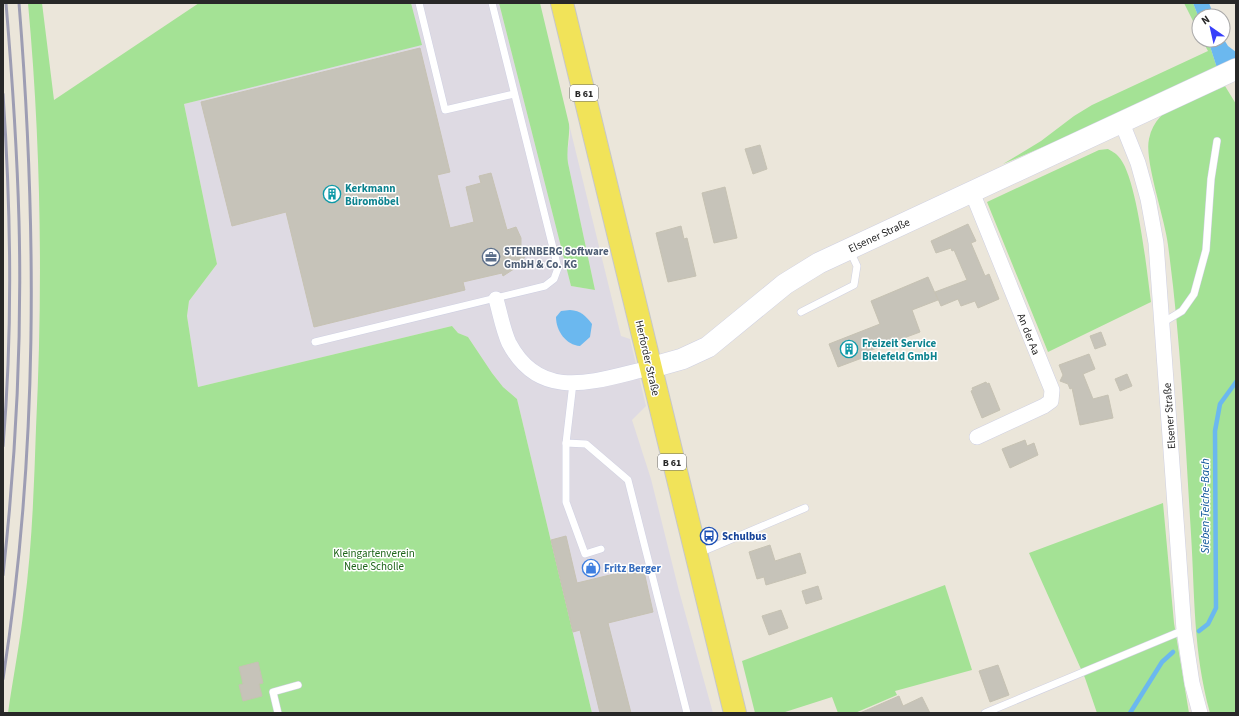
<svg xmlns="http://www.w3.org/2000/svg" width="1239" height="716" font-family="'Source Sans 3',sans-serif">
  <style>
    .industrial { fill: #dedae3 }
    .green { fill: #a4e295 }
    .water { fill: #6bb8ef }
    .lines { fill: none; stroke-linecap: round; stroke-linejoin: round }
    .stream { stroke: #6bb8ef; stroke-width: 4.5 }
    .building { fill: #c6c3b9; stroke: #c6c2b3 }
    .lane-casing { stroke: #cfd0e2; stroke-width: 8 }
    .street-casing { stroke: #cfd0e2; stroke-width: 16 }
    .secondary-casing { stroke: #cfd0e2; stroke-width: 22 }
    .primary-casing { stroke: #c7c7c7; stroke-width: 24 }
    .lane { stroke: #fff; stroke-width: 7 }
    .street { stroke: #fff; stroke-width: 15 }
    .secondary { stroke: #fff; stroke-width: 21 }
    .primary { stroke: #f1e359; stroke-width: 22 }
    .rail { stroke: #9d9db3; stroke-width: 3 }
    .labels { text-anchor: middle; stroke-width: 3; stroke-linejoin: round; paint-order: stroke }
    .shield { fill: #fff; stroke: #686868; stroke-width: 1 }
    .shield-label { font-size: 10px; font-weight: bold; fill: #282828 }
    .culture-label { font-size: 11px; font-weight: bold; fill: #0d838f; stroke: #fff; text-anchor: start }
    .street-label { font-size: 11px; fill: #282828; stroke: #fff }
    .service-label { font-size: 11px; font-weight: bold; fill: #4e5e75; stroke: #fff; text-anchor: start }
    .transit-label { font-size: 11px; font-weight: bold; fill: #164399; stroke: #fff; text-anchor: start }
    .park-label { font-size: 11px; fill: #1e6519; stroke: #fff }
    .shop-label { font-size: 11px; font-weight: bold; fill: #366cbe; stroke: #fff; text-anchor: start }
    .water-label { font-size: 12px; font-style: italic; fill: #0c5498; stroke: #fff }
  </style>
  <rect width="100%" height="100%" fill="#ebe6da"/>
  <!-- industrial -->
  <polygon class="industrial" points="411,3 499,3 571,286 595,290 568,163 567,153 570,136 569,124 621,336 630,339 646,406 632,420 651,479 679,591 713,713 592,713 517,399 503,387 492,373 468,337 458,333 452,326 198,387 187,316 189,301 217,264 184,104 421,45"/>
  <!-- green -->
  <g class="green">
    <path d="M28 3H42L54 100 199 3H411L422 45 184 104 217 264 189 301 187 316 198 387 452 326 458 333 468 337 492 373 503 387 517 399 592 713H8C13 678 20 642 24 607 32 548 34 488 36 428 43 286 41 145 28 3Z"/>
    <path d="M499 3H540L569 124C570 137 566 149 568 163L595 290 571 286Z"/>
    <polygon points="1184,3 1193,3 1199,18 1199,33"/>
    <polygon points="1202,40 1208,40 1217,68 1088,128 1003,164 1041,141 1074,116 1092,105 1208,51"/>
    <path d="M1225 86 1236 104V713H1210C1193 651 1195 597 1191 534 1185 438 1181 341 1168 245 1165 219 1144 160 1149 139 1157 102 1196 100 1225 86Z"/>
    <path d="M1108 149C1111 151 1116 153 1118 156 1137 174 1147 273 1151 302L1048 352 987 202 1099 150Z"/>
    <polygon points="1163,503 1174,623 1189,713 1097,713 1085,678 1029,553"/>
    <polygon points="945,585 972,670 895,691 897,695 855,713 838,713 832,697 782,713 755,713 742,661"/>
  </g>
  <!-- water -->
  <g class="water">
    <polygon points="1193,3 1209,3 1214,16 1199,16 1199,18"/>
    <polygon points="1223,38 1228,46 1236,52 1236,58 1217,68 1208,40 1223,40"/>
    <path d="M570 310C581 311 585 315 592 324L590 337 580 346C566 345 556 331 556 317L561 311Z"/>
  </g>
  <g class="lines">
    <!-- stream -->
    <g class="stream">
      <polyline points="1199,631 1208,624 1216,608 1215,431 1220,404 1236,382"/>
      <polyline points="1130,713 1162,662 1173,652"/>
    </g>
  </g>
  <!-- building -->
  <g class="building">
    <polygon points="420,48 450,172 437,175 450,228 474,222 466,187 481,183 479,176 491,173 507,230 516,227 521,238 521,256 525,257 517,267 503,276 502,273 463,282 465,290 314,327 286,212 232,226 201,102"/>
    <polygon points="760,145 767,169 753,174 745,149"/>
    <polygon points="725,187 737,238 714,243 702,193"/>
    <polygon points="968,224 976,241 971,243 985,276 989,274 999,299 978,308 975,301 961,306 958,299 941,306 935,292 967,280 954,250 952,251 951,248 936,253 931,241"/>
    <polygon points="681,226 684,239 687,238 696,276 668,282 656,233"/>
    <polygon points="928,277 938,300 912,310 920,332 869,351 870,355 838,367 829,344 880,324 871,301"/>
    <polygon points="1101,332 1106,345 1095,349 1090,336"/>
    <polygon points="1089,354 1095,369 1083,374 1093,399 1108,395 1113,418 1080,425 1072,388 1070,389 1068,384 1060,381 1063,375 1059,365"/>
    <polygon points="1127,374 1132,386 1120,391 1115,379"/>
    <polygon points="986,382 987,384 989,383 1000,410 982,418 971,391 973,390 972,388"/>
    <polygon points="1025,440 1027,446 1034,443 1038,455 1010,468 1002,449"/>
    <polygon points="566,536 577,583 643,567 653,612 608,623 631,713 600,713 580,630 573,632 551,540"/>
    <polygon points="770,545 775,561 800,553 806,573 766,585 764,577 757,579 749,552"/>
    <polygon points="818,586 822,599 806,604 802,591"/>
    <polygon points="781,610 788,628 769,635 762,616"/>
    <polygon points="258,662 263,683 259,684 262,696 243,701 239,685 243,684 239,667"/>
    <polygon points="998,665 1009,695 990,702 979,671"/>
    <polygon points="899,696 903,706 922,697 930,713 860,713"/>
  </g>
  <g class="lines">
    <defs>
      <g id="lane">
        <polyline points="419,3 445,110 514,94"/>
        <polyline points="801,312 854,285 857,266 850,251"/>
        <polyline points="1162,323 1182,311 1194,294 1206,250 1211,179 1217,141"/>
        <polyline points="315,342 545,286 554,279 558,268 492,3"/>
        <polyline points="573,383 566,443 586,444 628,480 687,713"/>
        <polyline points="566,443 566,502 585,554 601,549"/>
        <polyline points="699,553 805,508"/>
        <polyline points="278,713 273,692 298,685"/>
        <polyline points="985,713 1184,630"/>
      </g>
      <g id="street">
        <polyline points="1122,123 1138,163 1148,199 1156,243 1184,630 1192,683 1200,713"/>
        <polyline points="972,192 1052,390 1051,401 1044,406 977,437"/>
        <path d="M496 299C500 313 503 330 509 343 541 404 597 380 650 368"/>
      </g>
      <polyline id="secondary" points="650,368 682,359 708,347 785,284 819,263 1236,69"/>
      <polyline id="primary" points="562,3 735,713"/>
    </defs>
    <!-- lane casing -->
    <use href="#lane" class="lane-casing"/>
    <!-- street casing -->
    <use href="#street" class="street-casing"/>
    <!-- secondary casing -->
    <use href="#secondary" class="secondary-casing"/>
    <!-- primary casing -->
    <use href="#primary" class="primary-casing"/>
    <!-- lane -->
    <use href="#lane" class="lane"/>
    <!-- street -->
    <use href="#street" class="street"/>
    <!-- secondary -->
    <use href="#secondary" class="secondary"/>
    <!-- primary -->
    <use href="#primary" class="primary"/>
    <!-- rail -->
    <g class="rail">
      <path d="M3 94C11 211 13 329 3 446"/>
      <path d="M3 575C16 457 22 339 19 221 17 148 12 75 6 3"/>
      <path d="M3 679C38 455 37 228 19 3"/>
    </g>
  </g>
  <!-- icons -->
  <defs>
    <symbol id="building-ring" viewBox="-11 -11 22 22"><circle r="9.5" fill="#fff" stroke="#0f9aa8" stroke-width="1.5"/><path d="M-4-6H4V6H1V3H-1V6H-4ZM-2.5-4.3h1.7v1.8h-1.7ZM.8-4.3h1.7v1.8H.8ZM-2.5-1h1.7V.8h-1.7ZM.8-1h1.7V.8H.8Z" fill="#0f9aa8"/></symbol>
    <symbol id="office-ring" viewBox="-11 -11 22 22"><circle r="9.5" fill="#fff" stroke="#5c6f8a" stroke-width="1.5"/><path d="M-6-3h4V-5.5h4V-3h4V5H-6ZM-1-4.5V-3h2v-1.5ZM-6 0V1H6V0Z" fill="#5c6f8a"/></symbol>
    <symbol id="bus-ring" viewBox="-11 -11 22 22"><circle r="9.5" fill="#fff" stroke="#1a4fb4" stroke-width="1.5"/><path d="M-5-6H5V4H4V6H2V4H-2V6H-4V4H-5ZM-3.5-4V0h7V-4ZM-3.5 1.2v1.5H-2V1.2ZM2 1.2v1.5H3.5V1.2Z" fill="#1a4fb4"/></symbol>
    <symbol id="shop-ring" viewBox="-11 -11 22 22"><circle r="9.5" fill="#fff" stroke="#3f7fe0" stroke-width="1.5"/><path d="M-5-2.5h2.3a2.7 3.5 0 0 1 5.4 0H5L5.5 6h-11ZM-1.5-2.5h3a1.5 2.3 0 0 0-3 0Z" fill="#3f7fe0"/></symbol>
  </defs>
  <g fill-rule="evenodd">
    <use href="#building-ring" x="322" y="184" width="20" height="20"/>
    <use href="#office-ring" x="481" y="247" width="20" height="20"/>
    <use href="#building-ring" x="839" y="339" width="20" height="20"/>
    <use href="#bus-ring" x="699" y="526" width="20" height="20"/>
    <use href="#shop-ring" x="581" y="558" width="20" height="20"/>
  </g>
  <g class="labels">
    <!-- shield labels -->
    <g class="shield">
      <rect x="570" y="85" width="28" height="16" rx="3"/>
      <rect x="658" y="454" width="28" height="16" rx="3"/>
    </g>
    <g class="shield-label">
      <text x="584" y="97">B 61</text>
      <text x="672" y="466">B 61</text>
    </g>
    <!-- culture labels -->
    <g class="culture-label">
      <text x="345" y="192">Kerkmann<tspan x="345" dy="13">Büromöbel</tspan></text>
      <text x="862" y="347">Freizeit Service<tspan x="862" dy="13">Bielefeld GmbH</tspan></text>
    </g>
    <!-- street labels -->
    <g class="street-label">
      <text transform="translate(879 235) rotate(-25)" y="4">Elsener Straße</text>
      <text transform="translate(1029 334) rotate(68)" y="4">An der Aa</text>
      <text transform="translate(648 358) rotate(77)" y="4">Herforder Straße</text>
      <text transform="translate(1169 416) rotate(-94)" y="4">Elsener Straße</text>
    </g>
    <!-- service labels -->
    <g class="service-label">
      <text x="504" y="255">STERNBERG Software<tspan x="504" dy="13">GmbH &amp; Co. KG</tspan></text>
    </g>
    <!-- transit labels -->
    <g class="transit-label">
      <text x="722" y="540">Schulbus</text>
    </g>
    <!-- park labels -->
    <g class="park-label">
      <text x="374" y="557">Kleingartenverein<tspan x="374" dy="13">Neue Scholle</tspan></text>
    </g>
    <!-- shop labels -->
    <g class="shop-label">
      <text x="604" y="572">Fritz Berger</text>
    </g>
    <!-- water labels -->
    <g class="water-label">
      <text transform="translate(1205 506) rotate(-90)" y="4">Sieben-Teiche-Bach</text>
    </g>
  </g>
  <!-- border -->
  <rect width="1239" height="716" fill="none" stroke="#282828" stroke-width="8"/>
  <!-- north arrow -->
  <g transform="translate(1211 28) rotate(326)"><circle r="19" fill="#ffffff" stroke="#a9a9a9"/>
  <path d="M0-3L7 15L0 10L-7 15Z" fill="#373ffa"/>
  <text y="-6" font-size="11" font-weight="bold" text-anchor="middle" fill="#282828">N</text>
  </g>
</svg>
